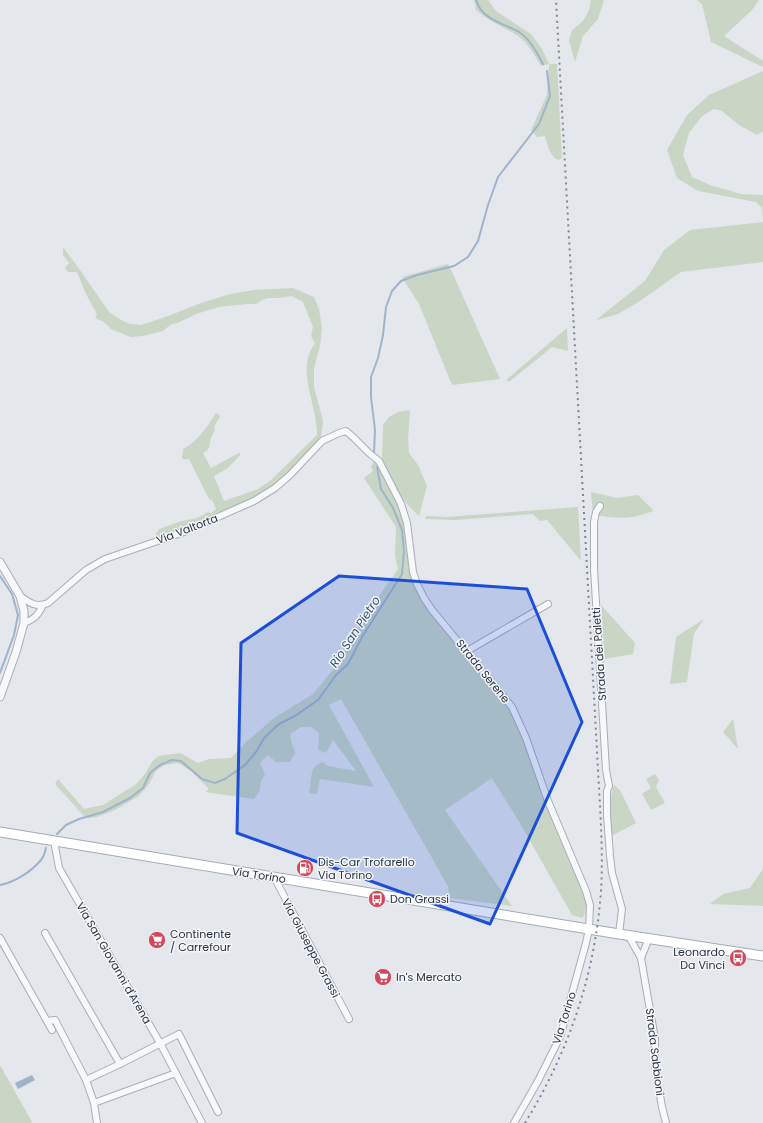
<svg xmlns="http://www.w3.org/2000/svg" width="763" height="1123" font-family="Poppins,sans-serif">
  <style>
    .green { fill: #c9d6c5 }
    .water { fill: #9fb4cc }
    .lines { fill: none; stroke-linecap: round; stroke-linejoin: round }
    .stream { stroke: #9fb4cc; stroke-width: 2 }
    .minor-casing { stroke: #a9aeb7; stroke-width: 8 }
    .tertiary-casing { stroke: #a9aeb7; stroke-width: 9 }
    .primary-casing { stroke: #a3abb8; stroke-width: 11 }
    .minor { stroke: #f7f8fa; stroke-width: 6 }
    .tertiary { stroke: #f7f8fa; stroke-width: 7 }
    .primary { stroke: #fff; stroke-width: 9 }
    .rail { stroke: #7d8696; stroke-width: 2; stroke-dasharray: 2 4; stroke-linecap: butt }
    .marked { fill: #1d4ed8; fill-opacity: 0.2; stroke: #1d4ed8; stroke-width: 3; stroke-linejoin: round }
    .labels { text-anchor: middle; stroke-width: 3; stroke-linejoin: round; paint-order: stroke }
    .street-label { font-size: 11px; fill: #2b3445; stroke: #f4f6f9 }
    .poi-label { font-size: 11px; fill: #2b3445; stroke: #f4f6f9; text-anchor: start }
    .water-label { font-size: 12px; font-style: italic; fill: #34527a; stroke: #f4f6f9 }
  </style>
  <rect width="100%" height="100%" fill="#e4e7ec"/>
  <!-- green -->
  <g class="green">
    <path d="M474 0H488L496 11 531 34 542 49 549 64H557L562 158 558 160C549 155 548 146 545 136L537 137 531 130 547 95 549 64 541 66C535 56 528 43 518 36 504 27 488 21 475 9L476 7Z"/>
    <polygon points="591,0 604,0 598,19 583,36 575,62 569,40 572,30 583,21 589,10"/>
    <polygon points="697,0 759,0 752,10 724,36 763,61 763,67 711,42 702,4"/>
    <polygon points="763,71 763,131 757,135 739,125 722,111 714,109 702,116 689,133 683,155 692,177 710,185 741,194 763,195 763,262 681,272 640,301 618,314 596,320 645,281 664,250 690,230 763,222 762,208 756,202 698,191 677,178 667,150 687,115 709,95"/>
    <path d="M63 247 80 270 109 312 121 320 130 324 141 325 171 315 201 303 230 294 254 290 293 288 314 297 319 309 322 328 320 346 314 368V387L323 421 321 439 275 485 259 494 225 511C215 511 205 520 197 524 183 530 169 534 155 539V535L159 529 182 521 197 518 208 512 211 513 216 509 212 500 209 499 189 459H182L183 449C198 441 207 427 216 413L220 416 214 427 215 431C213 433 212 435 211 438 209 444 211 450 203 453L211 468 239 453 241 454 228 468 214 476 224 501 258 489 271 480 317 435C318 410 299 375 310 352 311 349 313 346 315 344L311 336 313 327 303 302 292 296 279 298H268L262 300 256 304H248L219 307 196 314 180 322 170 325 163 331 142 336 131 337 111 329 104 322 95 318 97 314 86 294 77 272H68L65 268 69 263 63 255Z"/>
    <polygon points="448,264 452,272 500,379 452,385 419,304 402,277"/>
    <polygon points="567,328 568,351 552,347 509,382 506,380"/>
    <polygon points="410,410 408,439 409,453 418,465 427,486 419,516 405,502 398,491 382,459 383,425 389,417 398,412"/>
    <path d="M374 461 380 470 398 506 405 528 410 573 414 585 511 709 518 723 585 892C586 900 588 912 582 918L572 915 521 825 492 778 445 810 512 906 450 898 448 887 436 865 341 699 329 705 374 787 320 779 317 794 309 793 312 772 314 767 322 762 328 766 356 771 333 740 326 753 318 750 319 733 311 727H301L290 734 291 740 295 753 290 762H276L268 755 260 763 265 774 261 781 260 790 254 799 205 792 209 789 191 771 178 763 164 765 156 771 149 784 139 796 115 810 97 817 89 818 84 816 55 784 58 779 84 809 103 805 135 785 145 774 152 762 158 756 180 753 198 763 209 759 231 758 246 742 274 718 313 694 337 665 365 616 398 569 395 556 396 527 364 478 373 471 371 467Z"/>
    <path d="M591 492 617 498 638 495 654 511C630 519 619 520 593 514Z"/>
    <polygon points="578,507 581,561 547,520 540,521 533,514 455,520 425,519 426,516 447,517"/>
    <polygon points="601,605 635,643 633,654 604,659"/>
    <polygon points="704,619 694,634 687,682 670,684 676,637"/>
    <polygon points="733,719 738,749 723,732"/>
    <polygon points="655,774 659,780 656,787 665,803 651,810 642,794 651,788 646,779"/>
    <path d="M614 785 620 790 636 823 611 836C611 819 608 801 614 785Z"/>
    <polygon points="763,869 763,906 710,904 723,894 750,888"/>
    <polygon points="0,1065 32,1122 31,1123 0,1123"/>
  </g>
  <!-- water -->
  <polygon class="water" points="32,1075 35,1080 18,1089 15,1083"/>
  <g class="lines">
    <!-- stream -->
    <g class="stream">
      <path d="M476 0C482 20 503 23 519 32 530 39 537 53 543 64"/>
      <polyline points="374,454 375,430 371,397 371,377 378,358 383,335 386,307 392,291 401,281 417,275 454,266 468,257 478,241 488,205 498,177 539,124 550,96 547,71"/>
      <polyline points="0,576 12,594 18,615 14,635 0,673"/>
      <polyline points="57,834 66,825 79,819 103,812 130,798 143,788 150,773 160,765 172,760 181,761 202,779 215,783 225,779 245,765 256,752 264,738 279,724 295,716 318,700 336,675 348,664 362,637 402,574 404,551 402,530 393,508 381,489 377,467"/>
      <path d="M0 885C15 882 31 872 41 860 44 857 45 852 46 848"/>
    </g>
    <defs>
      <g id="minor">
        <polyline points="600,506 596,512 594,522 594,569 606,770 609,786 607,791 607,815 610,856 612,873 622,909 619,934"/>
        <path d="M20 596C30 603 36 608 48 603L86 570 105 559 184 532 254 501 275 488 290 475 322 441 339 433 346 431 353 437 369 453 379 461 401 504 407 523 413 572 417 584 424 598 432 610 512 707 526 738 548 801 586 891 590 905 589 929 586 943 560 1037 538 1081 514 1123"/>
        <path d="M24 623C35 619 38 615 43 605"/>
        <polyline points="467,651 548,604"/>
        <polyline points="54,841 59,868 160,1043 202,1123"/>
        <polyline points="274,877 349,1019"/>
        <polyline points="45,933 120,1064"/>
        <polyline points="628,935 641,958 655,1039 655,1066 662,1107 666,1123"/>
        <polyline points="0,938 52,1030"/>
        <polyline points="641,958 649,938"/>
        <polyline points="47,1021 55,1020 86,1080 94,1103 97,1123"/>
        <polyline points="86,1080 120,1064 179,1034 218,1112"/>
        <polyline points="94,1103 176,1073"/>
      </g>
      <polyline id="tertiary" points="0,562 20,596 24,611 24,623 16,652 0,697"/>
      <polyline id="primary" points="0,832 619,934 763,956"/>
    </defs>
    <!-- minor casing -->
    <use href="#minor" class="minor-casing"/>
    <!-- tertiary casing -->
    <use href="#tertiary" class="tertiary-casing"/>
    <!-- primary casing -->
    <use href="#primary" class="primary-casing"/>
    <!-- minor -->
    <use href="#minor" class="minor"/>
    <!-- tertiary -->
    <use href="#tertiary" class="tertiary"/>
    <!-- primary -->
    <use href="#primary" class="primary"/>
    <!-- rail -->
    <path class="rail" d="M525 1123C569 1051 595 975 601 891 603 857 601 822 599 788L556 0"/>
  </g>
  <!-- marked area -->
  <path class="marked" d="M339 576 527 589 582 722 490 924 237 833 241 643Z"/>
  <!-- icons -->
  <defs>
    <symbol id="fuel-disc" viewBox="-11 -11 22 22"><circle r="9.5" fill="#d1495b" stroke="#f4f6f9"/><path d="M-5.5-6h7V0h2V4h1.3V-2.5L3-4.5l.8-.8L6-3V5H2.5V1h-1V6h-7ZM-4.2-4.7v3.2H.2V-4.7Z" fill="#fff"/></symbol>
    <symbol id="bus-disc" viewBox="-11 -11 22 22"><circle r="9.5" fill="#d1495b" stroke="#f4f6f9"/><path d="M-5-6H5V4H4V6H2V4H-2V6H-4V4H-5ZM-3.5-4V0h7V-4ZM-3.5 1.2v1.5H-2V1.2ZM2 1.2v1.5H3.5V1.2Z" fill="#fff"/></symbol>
    <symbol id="supermarket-disc" viewBox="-11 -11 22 22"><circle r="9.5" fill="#d1495b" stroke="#f4f6f9"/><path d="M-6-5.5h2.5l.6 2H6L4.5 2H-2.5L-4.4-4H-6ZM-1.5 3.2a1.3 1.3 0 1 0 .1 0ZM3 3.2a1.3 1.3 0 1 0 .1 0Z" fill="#fff"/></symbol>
  </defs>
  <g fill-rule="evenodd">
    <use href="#fuel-disc" x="295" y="858" width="20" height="20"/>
    <use href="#bus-disc" x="367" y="889" width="20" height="20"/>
    <use href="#supermarket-disc" x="147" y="930" width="20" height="20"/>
    <use href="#bus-disc" x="728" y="948" width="20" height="20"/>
    <use href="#supermarket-disc" x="373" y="967" width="20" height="20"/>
  </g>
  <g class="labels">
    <!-- street labels -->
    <g class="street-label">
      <text transform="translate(187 529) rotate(-21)" y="4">Via Valtorta</text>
      <text transform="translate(599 654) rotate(-94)" y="4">Strada dei Paletti</text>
      <text transform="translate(483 671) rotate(51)" y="4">Strada Serene</text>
      <text transform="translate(259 875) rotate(9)" y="4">Via Torino</text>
      <text transform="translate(311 948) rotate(62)" y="4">Via Giuseppe Grassi</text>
      <text transform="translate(114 963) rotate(60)" y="4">Via San Giovanni d'Arena</text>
      <text transform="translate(564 1018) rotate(-72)" y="4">Via Torino</text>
      <text transform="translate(655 1052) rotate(83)" y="4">Strada Sabbioni</text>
    </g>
    <!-- poi labels -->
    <g class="poi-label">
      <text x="318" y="866">Dis-Car Trofarello<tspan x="318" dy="13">Via Torino</tspan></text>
      <text x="390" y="903">Don Grassi</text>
      <text x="170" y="938">Continente<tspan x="170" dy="13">/ Carrefour</tspan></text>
      <text x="725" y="956" text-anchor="end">Leonardo<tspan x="725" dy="13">Da Vinci</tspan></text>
      <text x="396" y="981">In's Mercato</text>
    </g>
    <!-- water labels -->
    <g class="water-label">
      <text transform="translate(355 632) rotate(-57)" y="4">Rio San Pietro</text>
    </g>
  </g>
</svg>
